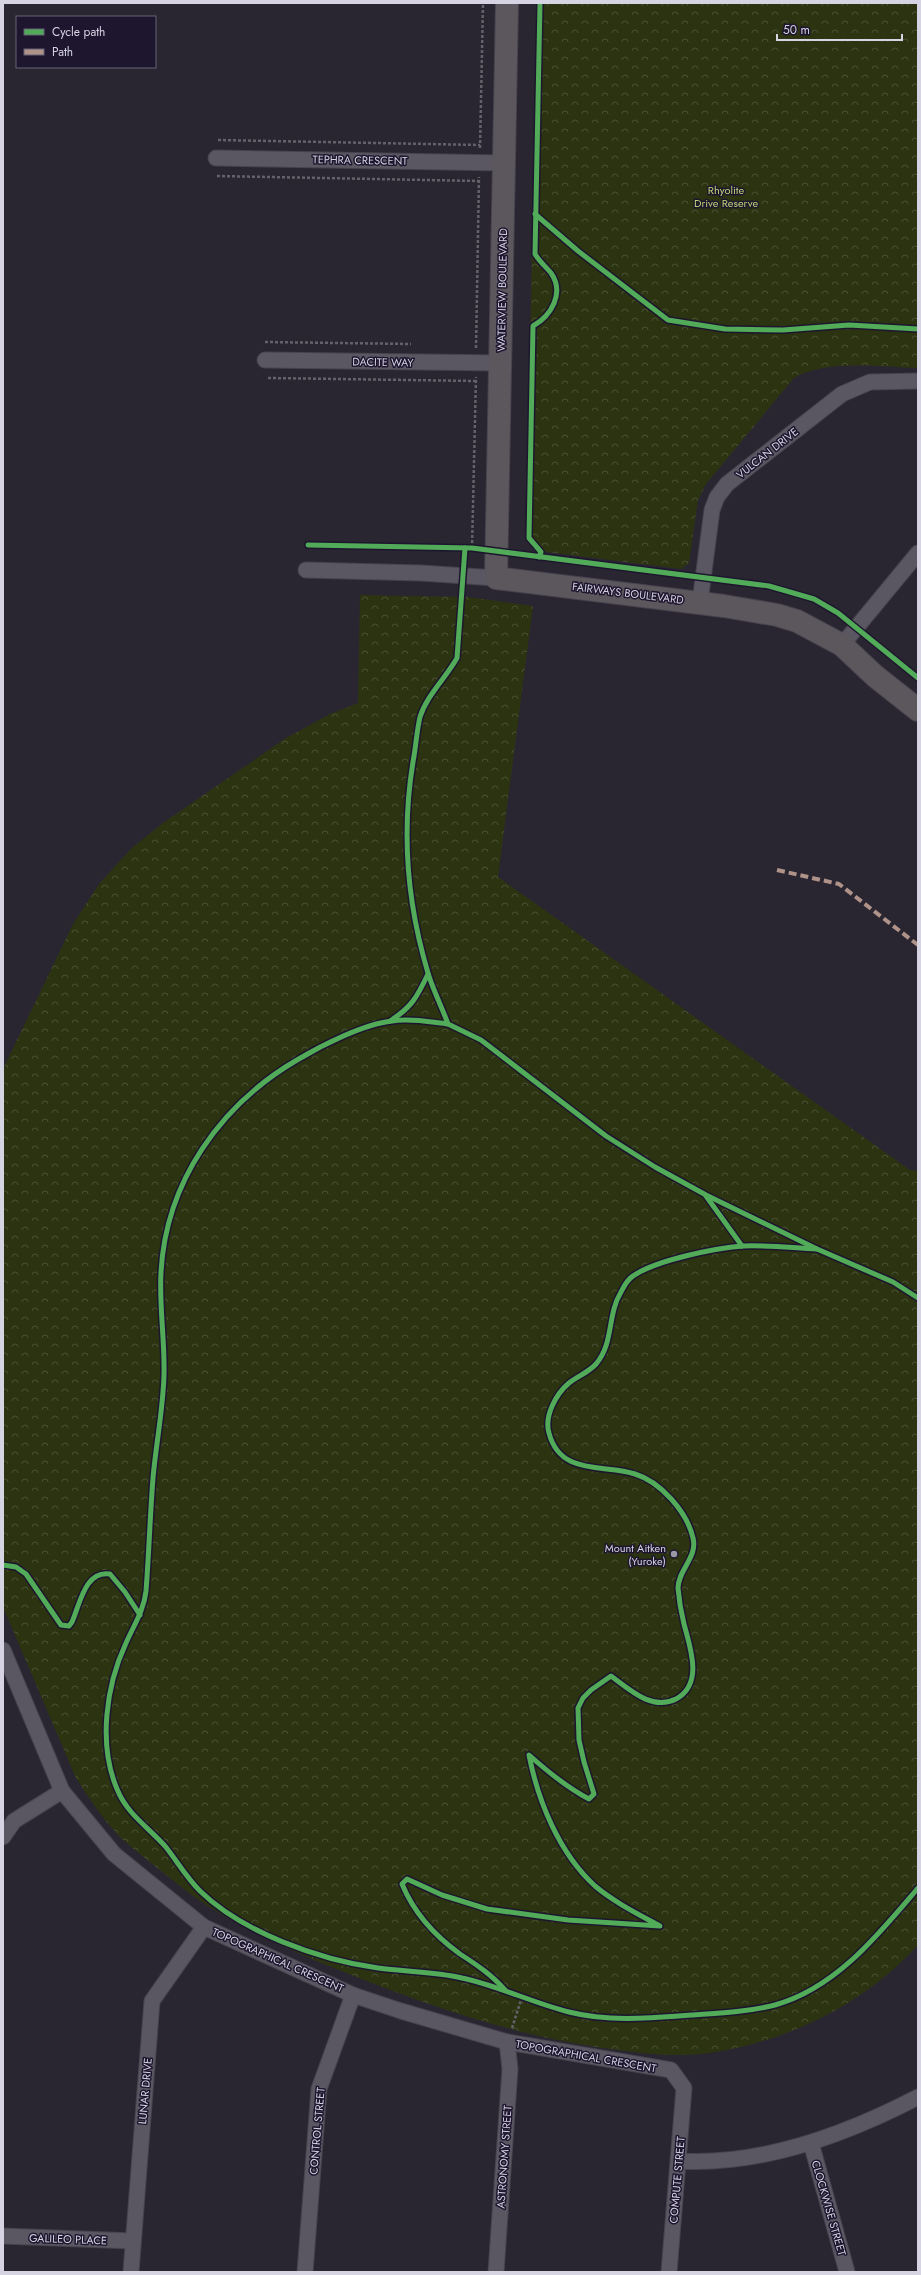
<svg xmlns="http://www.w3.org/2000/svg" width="921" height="2275" font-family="Jost,sans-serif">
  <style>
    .forest { fill: url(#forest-crowns) }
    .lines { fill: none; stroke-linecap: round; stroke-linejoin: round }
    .street-casing { stroke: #46434e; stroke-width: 17 }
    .secondary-casing { stroke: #46434e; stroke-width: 24 }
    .path { stroke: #64616a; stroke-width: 2.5; stroke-dasharray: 3 2; stroke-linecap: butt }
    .street { stroke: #5a5762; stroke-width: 15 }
    .secondary { stroke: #5b575d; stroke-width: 22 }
    .quiet { stroke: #af9288; stroke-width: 4; stroke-dasharray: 8 4; stroke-linecap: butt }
    .cycleway-casing { stroke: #1d162e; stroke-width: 8 }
    .cycleway { stroke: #51ab58; stroke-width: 5 }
    .poi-dot { fill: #9996a5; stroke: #1d162e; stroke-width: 1.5 }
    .labels { text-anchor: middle; stroke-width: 3; stroke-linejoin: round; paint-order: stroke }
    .street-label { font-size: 11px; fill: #d6d3e3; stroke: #1d162e }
    .park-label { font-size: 11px; fill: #c0d578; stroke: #1d162e }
    .poi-label { font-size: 11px; fill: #d6d3e3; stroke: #1d162e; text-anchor: end }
  </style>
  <defs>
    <pattern id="forest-crowns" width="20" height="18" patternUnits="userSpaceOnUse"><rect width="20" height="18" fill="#2c3311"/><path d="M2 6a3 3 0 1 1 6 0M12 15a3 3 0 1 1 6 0" fill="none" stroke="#4a5034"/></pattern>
  </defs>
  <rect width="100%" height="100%" fill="#292632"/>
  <!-- forest -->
  <g class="forest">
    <path d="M536 3H918V368C881 367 826 359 794 378L706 484 698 500 689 563 681 569 539 551 527 537Z"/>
    <path d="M360 595 468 597 533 606 498 877 910 1170 918 1171V1945C863 2005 789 2041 709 2053 675 2058 637 2053 603 2048 525 2037 451 2013 377 1985 325 1965 272 1944 224 1916 196 1900 171 1879 146 1859 137 1851 125 1843 117 1834 101 1816 87 1796 75 1776L3 1607V1069L73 924 99 884 117 864 133 847 163 823 286 738 330 714 358 703Z"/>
  </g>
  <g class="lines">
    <defs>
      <g id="street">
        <polyline points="216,158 504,163"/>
        <polyline points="265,360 500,363"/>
        <polyline points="306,570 421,573 496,578"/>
        <polyline points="700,602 712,510 717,497 727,484 842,394 870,382 918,381"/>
        <polyline points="842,645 918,553"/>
        <polyline points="3,1650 62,1791 114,1854 204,1927 353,1995 401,2011 507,2042 671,2070 684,2088 669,2272"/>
        <polyline points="3,1837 14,1821 62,1791"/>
        <polyline points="811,2143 847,2272"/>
        <path d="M679 2161C762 2166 845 2135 918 2097"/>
        <polyline points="3,2236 133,2241"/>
        <polyline points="131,2272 152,2001 204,1927"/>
        <polyline points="305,2272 319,2089 353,1995"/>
        <polyline points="496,2272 510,2069 507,2042"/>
      </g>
      <polyline id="secondary" points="507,3 496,578 724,606 777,615 797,621 842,645 875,676 918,710"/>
    </defs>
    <!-- street casing -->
    <use href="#street" class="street-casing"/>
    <!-- secondary casing -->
    <use href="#secondary" class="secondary-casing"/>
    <!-- path -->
    <g class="path">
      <polyline points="218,140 480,145"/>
      <polyline points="480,148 483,3"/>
      <polyline points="217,176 479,181"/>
      <polyline points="265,342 411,344"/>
      <polyline points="476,348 479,177"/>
      <polyline points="268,378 476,381"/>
      <polyline points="472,548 476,377"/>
      <polyline points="512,2028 522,1997"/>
    </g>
    <!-- street -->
    <use href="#street" class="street"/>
    <!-- secondary -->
    <use href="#secondary" class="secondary"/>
    <!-- quiet -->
    <polyline class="quiet" points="777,870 839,884 918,945"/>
    <defs>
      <g id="cycleway">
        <polyline points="535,214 578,251 668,320 725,329 783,330 849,325 918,329"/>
        <polyline points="308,545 472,548 769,586 814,599 838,613 918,678"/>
        <path d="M465 548 457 658C445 679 427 695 420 717 417 730 416 744 414 756 401 829 407 903 428 973 433 990 442 1007 448 1024L481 1040 606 1136 655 1167 706 1195 817 1249 893 1282 918 1298"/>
        <path d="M539 557 541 552 529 538 533 326C551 316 565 293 551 273 546 267 539 261 535 254L540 3"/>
        <path d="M390 1021C412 1007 417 997 428 974"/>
        <path d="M448 1024C430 1022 410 1018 392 1021 364 1024 322 1045 297 1060 220 1105 166 1182 161 1272 159 1306 165 1341 164 1375 163 1410 156 1444 153 1478 150 1516 149 1553 146 1591 144 1610 134 1625 126 1643 106 1686 98 1744 117 1789 127 1814 148 1827 165 1846 177 1861 186 1877 200 1891 242 1932 319 1960 378 1968 406 1972 434 1971 462 1978 499 1986 533 2003 569 2012 608 2022 651 2018 691 2015 719 2013 747 2012 775 2005 836 1988 878 1935 918 1888"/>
        <polyline points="706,1196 742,1246"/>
        <path d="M3 1565 16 1567 26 1574 61 1625 69 1626 72 1622C80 1604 85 1570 110 1574L125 1592 140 1615"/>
        <path d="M505 1990C492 1975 477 1965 460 1954 435 1936 414 1913 402 1884L407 1879 442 1895 487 1909 568 1920 660 1926C638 1914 614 1902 595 1886 559 1853 538 1801 529 1755 548 1772 566 1787 589 1799L594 1794 584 1762 579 1740 578 1708 583 1698 591 1690 611 1676C630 1690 652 1711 676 1699 704 1684 690 1647 684 1624 681 1612 679 1600 678 1588 678 1570 698 1557 693 1538 687 1512 661 1482 635 1474 604 1464 560 1476 549 1433 544 1416 556 1394 569 1383 578 1376 589 1372 596 1364 614 1343 607 1315 621 1292 624 1286 628 1279 633 1276 656 1260 716 1248 743 1246 768 1245 793 1248 817 1249"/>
      </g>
    </defs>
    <!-- cycleway casing -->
    <use href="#cycleway" class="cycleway-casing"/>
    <!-- cycleway -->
    <use href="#cycleway" class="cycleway"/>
  </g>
  <!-- markers -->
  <circle class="poi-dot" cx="674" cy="1554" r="4"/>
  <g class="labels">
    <!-- street labels -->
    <g class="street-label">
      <text transform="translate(360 160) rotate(1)" y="4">TEPHRA CRESCENT</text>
      <text transform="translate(502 290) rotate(-89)" y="4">WATERVIEW BOULEVARD</text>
      <text transform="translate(383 362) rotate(1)" y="4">DACITE WAY</text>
      <text transform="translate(767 453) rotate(-38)" y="4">VULCAN DRIVE</text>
      <text transform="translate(628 593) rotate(7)" y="4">FAIRWAYS BOULEVARD</text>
      <text transform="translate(278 1960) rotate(24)" y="4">TOPOGRAPHICAL CRESCENT</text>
      <text transform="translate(586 2056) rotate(10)" y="4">TOPOGRAPHICAL CRESCENT</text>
      <text transform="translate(145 2091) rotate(-85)" y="4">LUNAR DRIVE</text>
      <text transform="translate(317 2131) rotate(-85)" y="4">CONTROL STREET</text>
      <text transform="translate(504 2157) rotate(-86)" y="4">ASTRONOMY STREET</text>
      <text transform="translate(677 2180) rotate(-85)" y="4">COMPUTE STREET</text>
      <text transform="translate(829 2208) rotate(74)" y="4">CLOCKWISE STREET</text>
      <text transform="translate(68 2239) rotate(2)" y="4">GALILEO PLACE</text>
    </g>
    <!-- park labels -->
    <g class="park-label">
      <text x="726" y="194">Rhyolite<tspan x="726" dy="13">Drive Reserve</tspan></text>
    </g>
    <!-- poi labels -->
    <g class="poi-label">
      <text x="666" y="1552">Mount Aitken<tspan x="666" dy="13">(Yuroke)</tspan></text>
    </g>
  </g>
  <!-- border -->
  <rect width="921" height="2275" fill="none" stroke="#d6d3e3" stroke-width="8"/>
  <!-- legend -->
  <rect x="16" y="16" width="140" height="52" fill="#1d162e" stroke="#676276"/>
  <rect x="24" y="29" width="20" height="6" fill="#51ab58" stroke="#676276"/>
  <text x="52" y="36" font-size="12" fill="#d6d3e3">Cycle path</text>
  <rect x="24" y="49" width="20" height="6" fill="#af9288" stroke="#676276"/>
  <text x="52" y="56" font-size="12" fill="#d6d3e3">Path</text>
  <!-- scale -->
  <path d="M777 34v6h125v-6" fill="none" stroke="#d6d3e3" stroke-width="2"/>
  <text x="783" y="34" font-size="12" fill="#d6d3e3" stroke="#1d162e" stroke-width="3" paint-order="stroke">50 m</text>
</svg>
